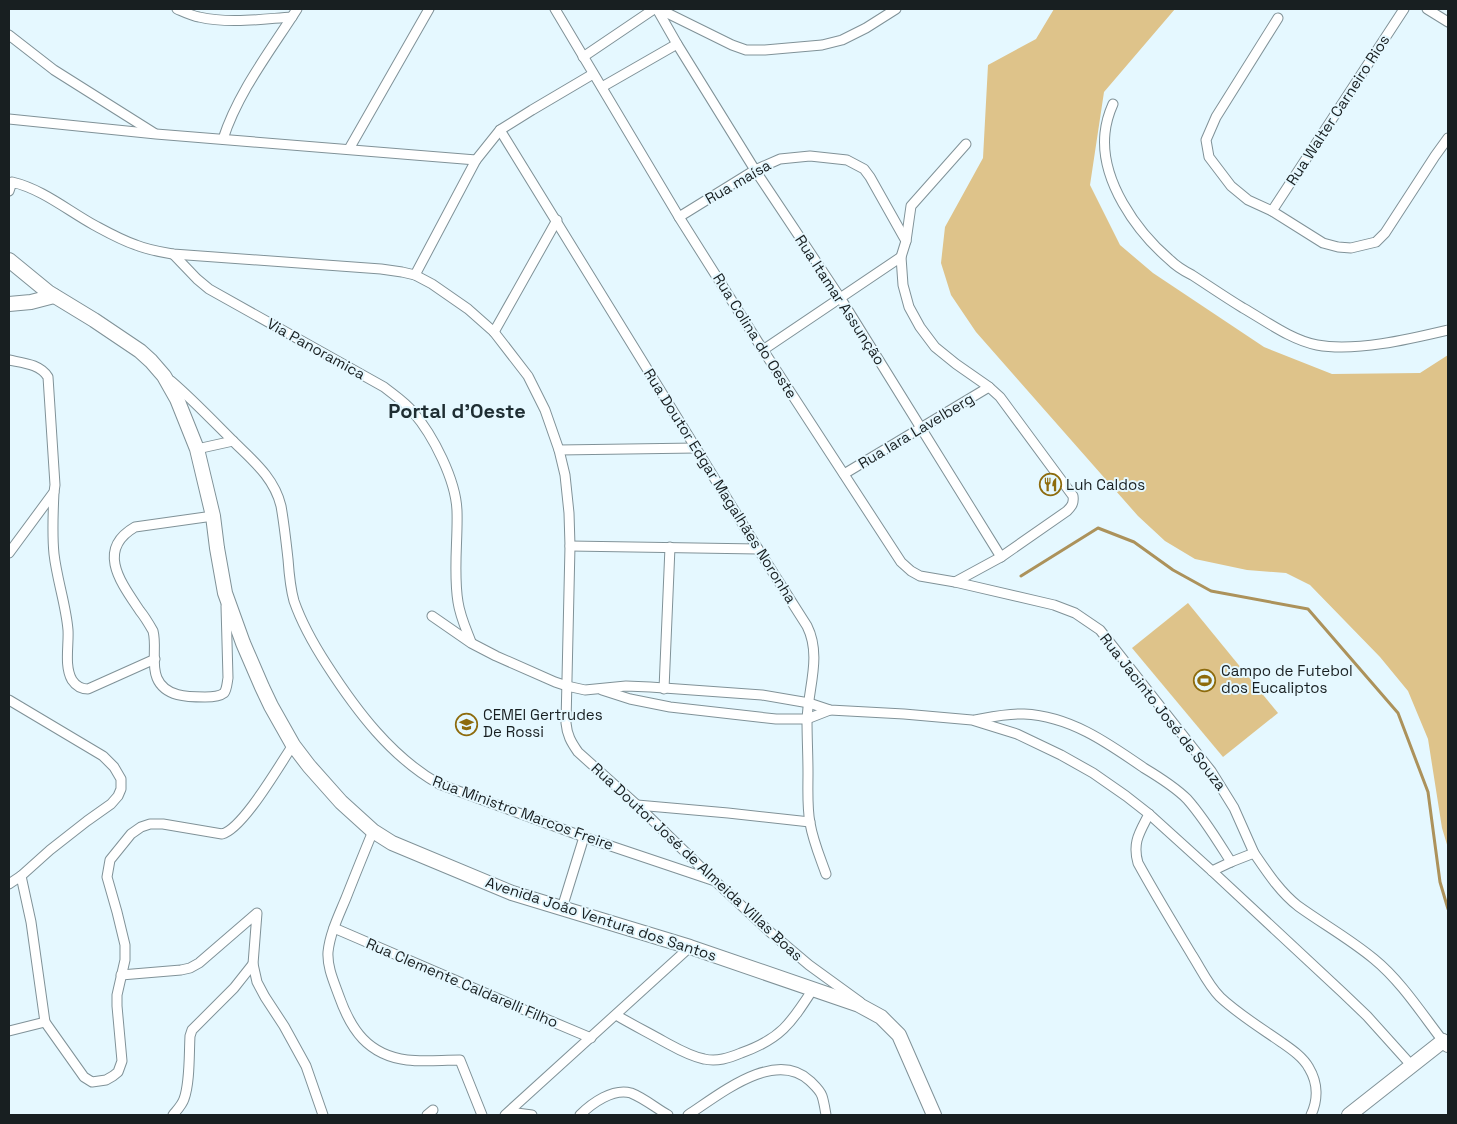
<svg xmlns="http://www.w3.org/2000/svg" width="1457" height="1124" font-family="'Space Grotesk',sans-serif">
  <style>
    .green { fill: #dec38a }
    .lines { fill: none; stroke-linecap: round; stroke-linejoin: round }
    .stream { stroke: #ac925b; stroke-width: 3 }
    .street-casing { stroke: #809298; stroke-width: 11 }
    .secondary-casing { stroke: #809298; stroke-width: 16 }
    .street { stroke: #fff; stroke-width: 9 }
    .secondary { stroke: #fff; stroke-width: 14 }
    .labels { text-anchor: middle; stroke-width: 4; stroke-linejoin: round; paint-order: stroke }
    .street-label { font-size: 15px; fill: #181f21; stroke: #e5f8ff }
    .poi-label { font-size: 15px; fill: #181f21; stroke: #e5f8ff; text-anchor: start }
    .district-label { font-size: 20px; font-weight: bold; fill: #1e2d32; stroke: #e5f8ff }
  </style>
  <rect width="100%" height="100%" fill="#e5f8ff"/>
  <!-- green -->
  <g class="green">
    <polygon points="1054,9 1175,9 1104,92 1090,185 1120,245 1153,273 1264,347 1332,374 1420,373 1448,355 1448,848 1442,828 1428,739 1408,691 1380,657 1310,585 1286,573 1247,570 1195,559 1165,541 1138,516 976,332 951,295 941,263 945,227 983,158 988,65 1036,39"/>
    <polygon points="1188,603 1278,713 1223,757 1132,648"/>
  </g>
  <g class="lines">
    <!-- stream -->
    <polyline class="stream" points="1021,576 1098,528 1134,542 1173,570 1211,591 1308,609 1398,713 1428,792 1440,882 1448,909"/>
    <defs>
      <g id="street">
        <path d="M177 9C184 12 192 16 199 17 229 24 262 19 292 17"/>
        <polyline points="555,9 679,217 763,350 901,562 911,571 920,576 955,582 1054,605 1075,613 1100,630 1211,771 1234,808 1254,853"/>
        <polyline points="657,9 677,44 755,170 841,299 1001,557"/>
        <polyline points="659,9 732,45 746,50 765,50 822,45 842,40 866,28 896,9"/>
        <polyline points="1427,9 1448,22"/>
        <polyline points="1278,18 1216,117 1206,140 1209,157 1231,186 1248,200 1272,211 1323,243 1338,247 1351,248 1376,242 1385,233 1435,156 1448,138"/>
        <polyline points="9,35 54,70 154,133"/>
        <polyline points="583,57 654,9"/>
        <polyline points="602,87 677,44"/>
        <path d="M1113 104C1109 113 1106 123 1105 133 1100 180 1136 231 1170 260 1176 266 1184 271 1192 275 1209 286 1225 297 1243 308 1266 321 1291 340 1317 345 1356 352 1410 339 1448 330"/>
        <polyline points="9,119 156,134 476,160"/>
        <path d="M500 130 758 549 807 626C822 656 808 688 807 720 807 738 808 756 808 773 808 790 807 807 810 823 813 841 820 857 826 874"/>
        <path d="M223 139C238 92 271 50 297 9"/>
        <polyline points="349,149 429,9"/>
        <path d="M9 191 12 182C42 189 67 210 94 225 107 232 121 240 136 245 148 250 161 252 173 254L381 269 402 272 415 275 432 284 468 309 494 332 528 376 545 410 559 450 565 475 569 513 570 546 566 723C567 735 571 742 578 752L637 805 715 881 770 932 809 965 860 1002"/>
        <polyline points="1272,211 1404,9"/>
        <polyline points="679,217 755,170 780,159 810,156 847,160 864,169 870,177 906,241"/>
        <path d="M173 254 197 279 209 289 384 387C394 395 405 402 413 412 433 435 456 480 457 511 458 541 453 572 458 602 460 616 466 629 471 642"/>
        <polyline points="415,275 476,160 500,130 532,110 593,74"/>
        <polyline points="494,332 557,220"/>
        <polyline points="763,350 901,257"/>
        <path d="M9 360C23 363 40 364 48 377L55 485 54 492 9 553"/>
        <path d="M171 381C192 399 212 420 232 440 252 460 274 477 281 506 284 523 286 541 288 559 289 573 290 587 294 601 302 624 314 645 327 665 356 710 391 757 439 784L584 837 712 880"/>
        <polyline points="197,449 233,441"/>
        <polyline points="559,450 696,448"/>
        <polyline points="844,474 989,387"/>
        <path d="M54 492C53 512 52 534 54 554 57 580 66 605 68 630 69 645 64 666 72 680 76 686 81 689 88 689L155 659"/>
        <path d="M213 516 135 527C95 550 122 584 140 611 145 617 149 624 153 631 157 646 151 664 157 678 165 697 188 697 205 697 211 697 219 697 224 693 227 689 227 683 228 678L226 606"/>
        <polyline points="570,546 758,549"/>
        <path d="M955 582 1001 557 1067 511C1072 506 1074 503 1073 496L1000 397 989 387 956 364 935 347 920 327 909 307 903 285 901 257 906 241 911 206 966 144"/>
        <polyline points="432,616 471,643 496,656 555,682 567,686 585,690 626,686 650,687 762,695 809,703 830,710 904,714 972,720 1017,734 1061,755 1093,773 1126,796 1149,814 1212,871 1343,993 1367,1016 1412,1066"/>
        <polyline points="664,689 670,547"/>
        <polyline points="602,690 630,699 670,707 776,719 807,719 830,710"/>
        <polyline points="9,700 103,756 114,767 121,779 121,789 118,796 111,804 87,821 50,850 21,876 9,884"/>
        <path d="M975 720C991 717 1008 713 1024 714 1070 716 1108 743 1144 768 1159 777 1175 787 1187 799 1204 818 1217 840 1231 862"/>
        <polyline points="637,805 728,813 810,822"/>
        <path d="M1149 814C1140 832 1132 842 1138 863 1155 894 1174 925 1192 955 1201 969 1208 985 1220 997 1238 1014 1261 1028 1281 1042 1291 1049 1303 1057 1309 1068 1318 1083 1318 1100 1311 1115"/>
        <path d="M373 831C364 853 355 875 346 898 339 915 330 933 328 952 327 967 334 982 339 996 351 1030 368 1055 407 1060 424 1062 442 1060 460 1060L482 1115"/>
        <path d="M1212 871 1231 862 1254 853C1267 872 1280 892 1298 906 1323 924 1350 939 1374 959 1401 981 1422 1014 1443 1041"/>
        <polyline points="21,876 31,922 45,1022"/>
        <polyline points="562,908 584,837"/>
        <polyline points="334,928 515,1006 591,1038"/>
        <polyline points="121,975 181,970 190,968 199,963 257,913 253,964 257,982 265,997 284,1026 306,1066 323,1115"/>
        <path d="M616 1015C631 1024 647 1032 663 1041 676 1048 689 1056 704 1059 717 1062 729 1058 741 1053 781 1039 791 1023 813 989"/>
        <path d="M9 1031 45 1022 84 1077 92 1082 106 1080 113 1076 118 1072 122 1061 117 1006V995L125 960V945L117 912 107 877 110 860 131 834 141 827 150 824H163L222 834C243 829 280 764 293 745"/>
        <polyline points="509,1112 532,1115"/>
        <path d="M173 1115C177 1110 182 1105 184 1099 190 1083 189 1054 190 1036L192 1030 234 988 253 964"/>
        <polyline points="427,1115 433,1110"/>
        <polyline points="505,1115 690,947"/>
        <path d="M580 1115C592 1103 613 1088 631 1093 644 1098 657 1109 668 1115"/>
        <path d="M688 1115C719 1095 775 1048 810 1081 814 1085 820 1090 822 1096 824 1102 825 1109 826 1115"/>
      </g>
      <g id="secondary">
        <polyline points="9,260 48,292 94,320 140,351 151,361 164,376 177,399 197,449 213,516 217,548 225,593 243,643 262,687 271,706 293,745 309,766 341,802 373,831 392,843 512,893 690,947 859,1005 881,1017 899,1035 934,1115"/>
        <polyline points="9,304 31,302 54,296"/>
        <polyline points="1349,1115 1443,1041 1448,1045"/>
      </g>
    </defs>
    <!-- street casing -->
    <use href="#street" class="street-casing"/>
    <!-- secondary casing -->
    <use href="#secondary" class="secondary-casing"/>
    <!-- street -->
    <use href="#street" class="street"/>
    <!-- secondary -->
    <use href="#secondary" class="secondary"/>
  </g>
  <!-- icons -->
  <defs>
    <symbol id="restaurant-ring" viewBox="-11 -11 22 22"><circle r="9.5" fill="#e5f8ff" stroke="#8d6b0d" stroke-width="1.5"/><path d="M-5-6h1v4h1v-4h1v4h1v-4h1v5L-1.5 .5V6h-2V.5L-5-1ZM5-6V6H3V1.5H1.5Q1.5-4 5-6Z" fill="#8d6b0d"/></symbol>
    <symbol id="stadium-ring" viewBox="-11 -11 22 22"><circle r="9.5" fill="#e5f8ff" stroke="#8d6b0d" stroke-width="1.5"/><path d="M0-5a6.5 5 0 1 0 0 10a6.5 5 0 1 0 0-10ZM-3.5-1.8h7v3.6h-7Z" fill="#8d6b0d"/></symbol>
    <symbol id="school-ring" viewBox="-11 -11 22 22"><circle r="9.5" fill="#e5f8ff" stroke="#8d6b0d" stroke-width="1.5"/><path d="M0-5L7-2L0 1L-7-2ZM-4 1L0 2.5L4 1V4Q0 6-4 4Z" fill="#8d6b0d"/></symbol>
  </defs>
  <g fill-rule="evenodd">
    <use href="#restaurant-ring" x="1038" y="472" width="25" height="25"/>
    <use href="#stadium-ring" x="1192" y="668" width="25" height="25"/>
    <use href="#school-ring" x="454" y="712" width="25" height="25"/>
  </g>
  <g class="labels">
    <!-- street labels -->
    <g class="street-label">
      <text transform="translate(1338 110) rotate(-57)" y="5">Rua Walter Carneiro Rios</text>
      <text transform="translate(738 182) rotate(-30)" y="5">Rua maísa</text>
      <text transform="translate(840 300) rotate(57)" y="5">Rua Itamar Assunção</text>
      <text transform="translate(755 336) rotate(58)" y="5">Rua Colina do Oeste</text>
      <text transform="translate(316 349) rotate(29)" y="5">Via Panoramica</text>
      <text transform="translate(916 431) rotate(-31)" y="5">Rua Iara Lavelberg</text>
      <text transform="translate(720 486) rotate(58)" y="5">Rua Doutor Edgar Magalhães Noronha</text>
      <text transform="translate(1163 712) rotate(52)" y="5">Rua Jacinto José de Souza</text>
      <text transform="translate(523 813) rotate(20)" y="5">Rua Ministro Marcos Freire</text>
      <text transform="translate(697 862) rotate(43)" y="5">Rua Doutor José de Almeida Villas Boas</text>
      <text transform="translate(601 919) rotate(18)" y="5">Avenida João Ventura dos Santos</text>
      <text transform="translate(462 983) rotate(23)" y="5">Rua Clemente Caldarelli Filho</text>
    </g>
    <!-- poi labels -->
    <g class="poi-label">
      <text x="1066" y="490">Luh Caldos</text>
      <text x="1221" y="676">Campo de Futebol<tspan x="1221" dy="17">dos Eucaliptos</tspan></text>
      <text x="483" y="720">CEMEI Gertrudes<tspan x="483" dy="17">De Rossi</tspan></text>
    </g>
    <!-- district labels -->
    <g class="district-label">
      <text x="457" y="418">Portal d'Oeste</text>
    </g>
  </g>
  <!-- border -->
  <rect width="1457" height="1124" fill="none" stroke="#181f21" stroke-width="20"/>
</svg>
